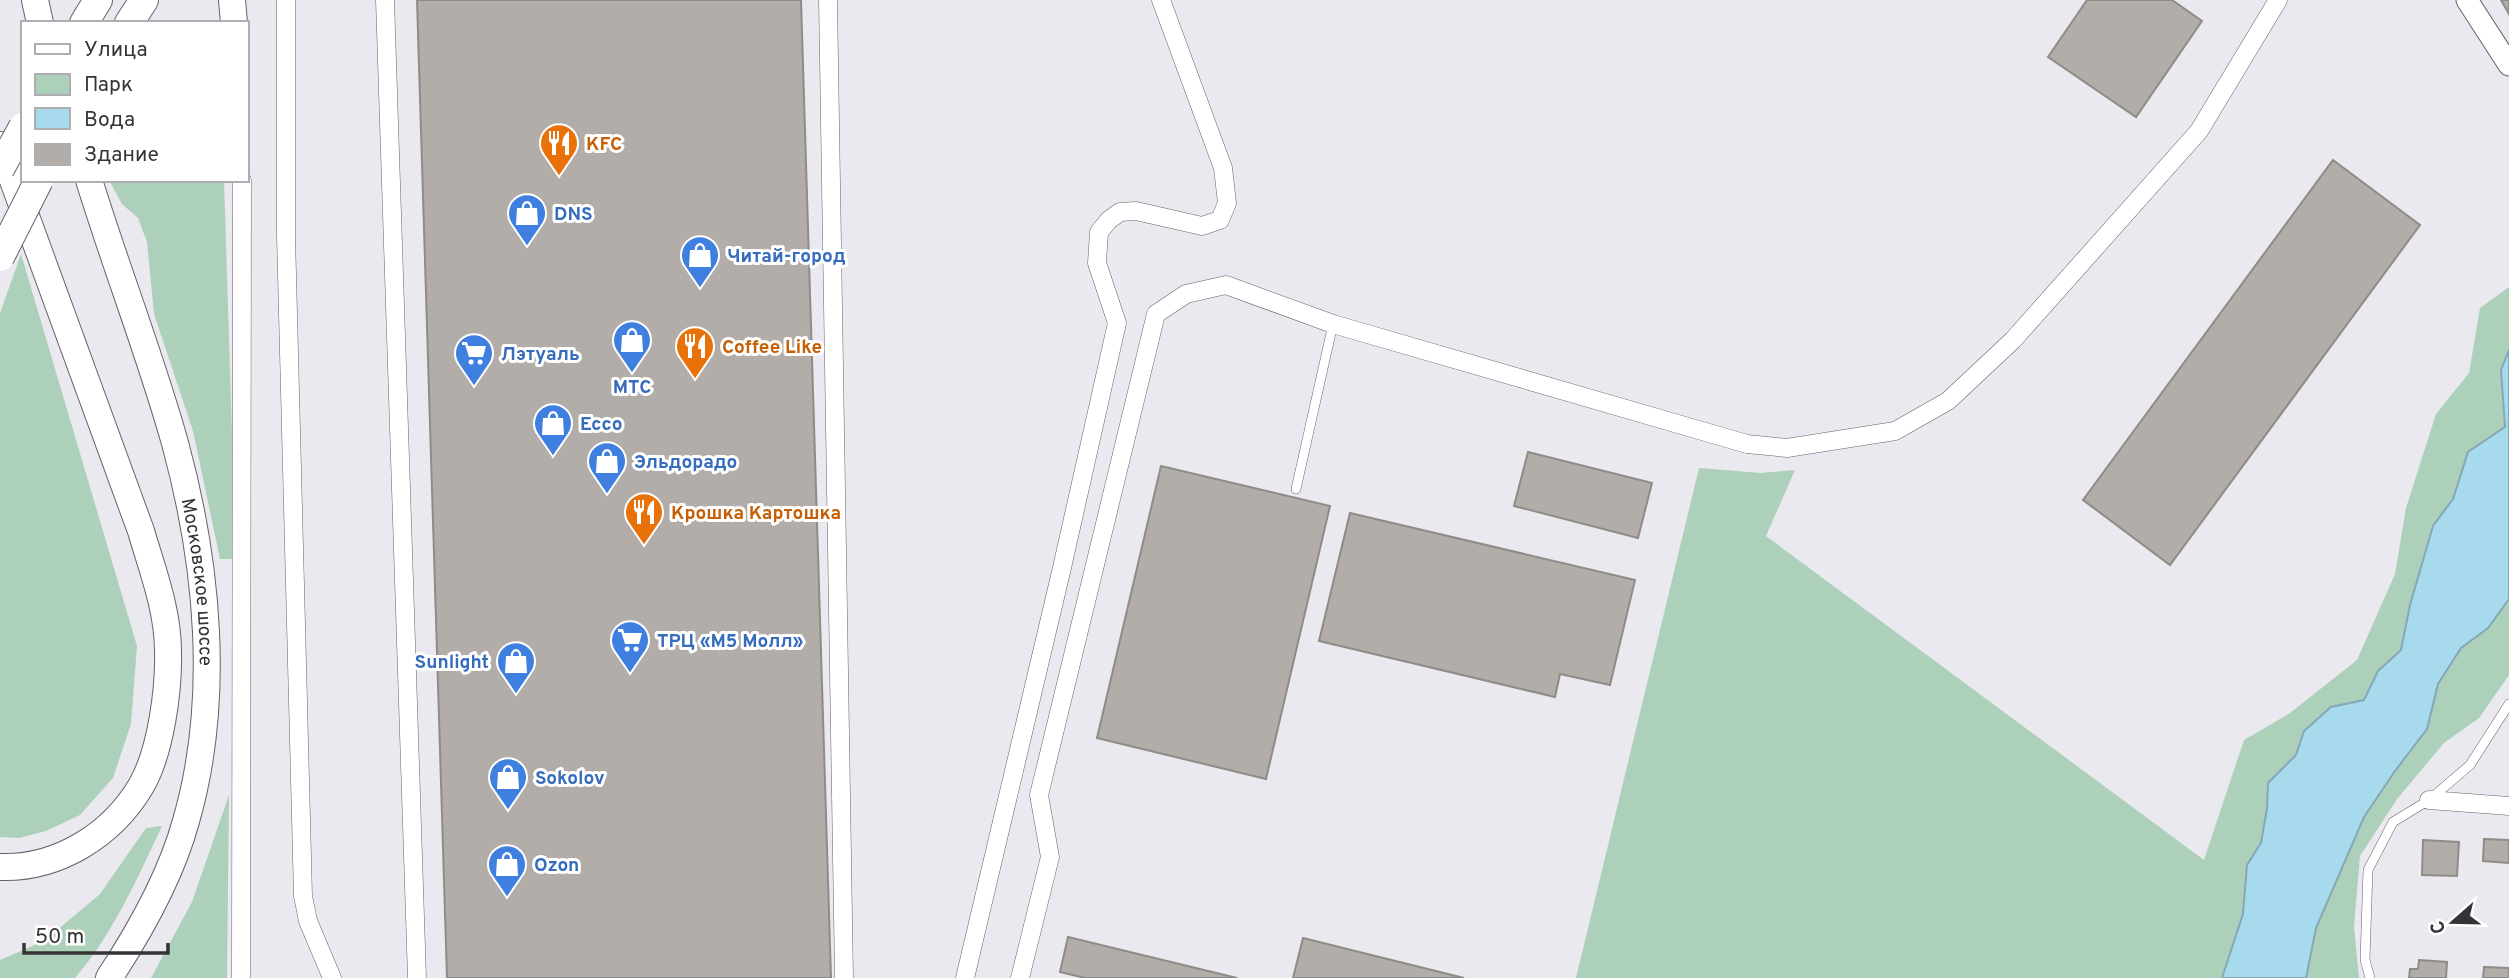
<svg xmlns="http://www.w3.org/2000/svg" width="2509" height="978" font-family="Overpass,sans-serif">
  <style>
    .green { fill: #acd0b9 }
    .water { fill: #a8daee; stroke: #85a8b7; stroke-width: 2 }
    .building { fill: #b2ada8; stroke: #8f8b86; stroke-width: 2 }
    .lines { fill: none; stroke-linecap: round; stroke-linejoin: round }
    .service-casing { stroke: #656369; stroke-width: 10 }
    .minor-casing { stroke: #656369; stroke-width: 19 }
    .tertiary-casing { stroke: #656369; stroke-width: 23 }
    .primary-casing { stroke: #656369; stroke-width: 28 }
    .trunk-casing { stroke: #656369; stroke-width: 30 }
    .service { stroke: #fff; stroke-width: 9 }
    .minor { stroke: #fff; stroke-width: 18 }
    .tertiary { stroke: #fff; stroke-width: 21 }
    .primary { stroke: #fff; stroke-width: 26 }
    .trunk { stroke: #fff; stroke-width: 28 }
    .trunk-bridge-casing { stroke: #656369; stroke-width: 30; stroke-linecap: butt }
    .trunk-bridge { stroke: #fff; stroke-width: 28 }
    .labels { text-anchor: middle; stroke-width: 6; stroke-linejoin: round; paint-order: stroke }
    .food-label { font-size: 19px; font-weight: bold; fill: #c56008; stroke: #fff; text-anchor: start }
    .shop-label { font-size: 19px; font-weight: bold; fill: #366cbe; stroke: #fff; text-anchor: start }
    .street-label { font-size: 19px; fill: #343336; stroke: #fff }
  </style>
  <rect width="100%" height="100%" fill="#ebe9f0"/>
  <!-- green -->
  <g class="green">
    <polygon points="109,180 224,180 236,559 220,559 193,431 154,314 147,242 138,218 122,204"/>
    <polygon points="21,254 137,646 131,724 113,778 80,815 46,831 19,838 0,837 0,313"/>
    <polygon points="2509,287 2509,350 2501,370 2505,427 2468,452 2453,499 2433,526 2410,605 2401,650 2378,671 2364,700 2331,707 2304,731 2296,755 2268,783 2267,809 2261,843 2247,865 2243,914 2222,978 1576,978 1699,468 1761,473 1795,470 1766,536 2204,860 2244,740 2290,713 2357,660 2395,574 2406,508 2436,414 2469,373 2480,308"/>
    <polygon points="2509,599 2509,675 2479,718 2444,743 2397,799 2360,856 2354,927 2359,978 2306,978 2316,928 2364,817 2395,771 2427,729 2438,684 2461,648 2488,628"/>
    <polygon points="229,795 227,978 151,978 192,902"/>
    <path d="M162 826C137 879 113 934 75 978H0V960L44 941 100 894 146 828Z"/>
  </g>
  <!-- water -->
  <polygon class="water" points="2509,350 2509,599 2488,628 2461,648 2438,684 2427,729 2395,771 2364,817 2316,928 2306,978 2222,978 2243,914 2247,865 2261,843 2267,809 2268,783 2296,755 2304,731 2331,707 2364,700 2378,671 2401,650 2410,605 2433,526 2453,499 2468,452 2505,427 2501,370"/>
  <!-- building -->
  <g class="building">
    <polygon points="417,0 801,0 831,978 447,978"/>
    <polygon points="2087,0 2172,0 2202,21 2136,117 2048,57"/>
    <polygon points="2501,0 2509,0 2509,14"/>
    <polygon points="2333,160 2420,225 2170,565 2083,500"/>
    <polygon points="1528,452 1652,483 1638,538 1514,506"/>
    <polygon points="1161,466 1330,506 1266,779 1097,738"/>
    <polygon points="1350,513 1635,580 1610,685 1560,674 1555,697 1319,641"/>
    <polygon points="2484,839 2509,840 2509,863 2483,861"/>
    <polygon points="2423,840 2459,842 2457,876 2422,875"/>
    <polygon points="1068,937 1237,978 1085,978 1060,972"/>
    <polygon points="1303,938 1464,978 1293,978"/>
    <polygon points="2419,960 2447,962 2446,978 2409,978 2410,969 2418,969"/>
    <polygon points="2484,967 2509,968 2509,978 2483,978"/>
  </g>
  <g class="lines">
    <defs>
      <g id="service">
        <polyline points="1296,489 1333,324"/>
        <polyline points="2370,978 2365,960 2368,870 2393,822 2429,800 2470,765 2509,704"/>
      </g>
      <g id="minor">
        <polyline points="286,0 286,236 303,896 308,921 332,978"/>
        <polyline points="385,0 417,978"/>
        <polyline points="828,0 844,978"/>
        <polyline points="2429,800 2509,806"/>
        <polyline points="241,978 242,180"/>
        <polyline points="965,978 1061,572 1117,323 1097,263 1099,232 1109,220 1120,212 1136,211 1202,226 1220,220 1227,203 1223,168 1161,0"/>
        <polyline points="1020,978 1050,857 1039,795 1156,314 1186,294 1226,285 1333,324 1747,444 1787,448 1895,431 1948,401 2013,340 2199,131 2278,0"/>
      </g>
      <polyline id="tertiary" points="2467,0 2509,65"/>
      <g id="primary">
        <polyline points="35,0 40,23"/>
        <polyline points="232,0 234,23"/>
        <path d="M0 145 141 531C152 569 168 610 168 651 169 689 161 752 141 786 112 835 58 869 0 867"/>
        <path id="s1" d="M89 180C116 268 150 354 175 443 208 564 221 700 186 821 171 876 140 931 109 978"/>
      </g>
      <g id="trunk">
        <polyline points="84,23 98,0"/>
        <polyline points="129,23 144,0"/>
      </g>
    </defs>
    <!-- service casing -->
    <use href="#service" class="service-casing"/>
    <!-- minor casing -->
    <use href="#minor" class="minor-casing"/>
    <!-- tertiary casing -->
    <use href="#tertiary" class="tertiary-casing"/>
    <!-- primary casing -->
    <use href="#primary" class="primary-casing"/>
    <!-- trunk casing -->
    <use href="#trunk" class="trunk-casing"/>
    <!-- service -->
    <use href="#service" class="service"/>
    <!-- minor -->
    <use href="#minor" class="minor"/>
    <!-- tertiary -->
    <use href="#tertiary" class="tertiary"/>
    <!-- primary -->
    <use href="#primary" class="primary"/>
    <!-- trunk -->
    <use href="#trunk" class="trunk"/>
    <defs>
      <g id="trunk-bridge">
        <polyline points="0,169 23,127"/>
        <polyline points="0,257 39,180"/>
      </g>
    </defs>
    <!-- trunk-bridge casing -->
    <use href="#trunk-bridge" class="trunk-bridge-casing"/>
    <!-- trunk-bridge -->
    <use href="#trunk-bridge" class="trunk-bridge"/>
  </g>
  <!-- icons -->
  <defs>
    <symbol id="restaurant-pin" viewBox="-11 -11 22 30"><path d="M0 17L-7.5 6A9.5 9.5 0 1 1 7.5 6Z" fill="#e8710a" stroke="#fff"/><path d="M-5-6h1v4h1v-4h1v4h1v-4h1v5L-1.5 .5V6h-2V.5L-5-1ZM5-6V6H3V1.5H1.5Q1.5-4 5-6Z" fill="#fff"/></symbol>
    <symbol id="shop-pin" viewBox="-11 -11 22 30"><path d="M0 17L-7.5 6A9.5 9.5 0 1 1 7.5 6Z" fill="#3f7fe0" stroke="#fff"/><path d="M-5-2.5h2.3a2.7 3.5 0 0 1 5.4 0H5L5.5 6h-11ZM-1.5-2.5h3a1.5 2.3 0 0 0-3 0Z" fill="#fff"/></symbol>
    <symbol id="supermarket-pin" viewBox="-11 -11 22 30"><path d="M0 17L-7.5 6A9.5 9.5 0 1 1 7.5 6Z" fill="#3f7fe0" stroke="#fff"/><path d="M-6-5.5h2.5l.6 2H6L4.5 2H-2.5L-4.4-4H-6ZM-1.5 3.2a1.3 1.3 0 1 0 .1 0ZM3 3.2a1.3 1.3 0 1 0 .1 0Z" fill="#fff"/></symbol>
  </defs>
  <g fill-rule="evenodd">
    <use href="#restaurant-pin" x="537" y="121" width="44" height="60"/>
    <use href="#shop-pin" x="505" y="191" width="44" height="60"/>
    <use href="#shop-pin" x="678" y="233" width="44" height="60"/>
    <use href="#shop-pin" x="610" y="318" width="44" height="60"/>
    <use href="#restaurant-pin" x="673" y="324" width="44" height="60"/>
    <use href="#supermarket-pin" x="452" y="331" width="44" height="60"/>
    <use href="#shop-pin" x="531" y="401" width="44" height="60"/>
    <use href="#shop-pin" x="585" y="439" width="44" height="60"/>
    <use href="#restaurant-pin" x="622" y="490" width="44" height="60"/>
    <use href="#supermarket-pin" x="608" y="618" width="44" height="60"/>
    <use href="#shop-pin" x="494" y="639" width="44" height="60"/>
    <use href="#shop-pin" x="486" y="755" width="44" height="60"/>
    <use href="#shop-pin" x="485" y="842" width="44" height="60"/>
  </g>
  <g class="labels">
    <!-- food labels -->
    <g class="food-label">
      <text x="586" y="150">KFC</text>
      <text x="722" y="353">Coffee Like</text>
      <text x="671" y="519">Крошка Картошка</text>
    </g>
    <!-- shop labels -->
    <g class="shop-label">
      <text x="554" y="220">DNS</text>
      <text x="727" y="262">Читай-город</text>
      <text x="501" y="360">Лэтуаль</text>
      <text x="632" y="393" text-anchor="middle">МТС</text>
      <text x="580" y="430">Ecco</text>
      <text x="634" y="468">Эльдорадо</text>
      <text x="657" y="647">ТРЦ «М5 Молл»</text>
      <text x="489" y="668" text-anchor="end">Sunlight</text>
      <text x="535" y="784">Sokolov</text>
      <text x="534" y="871">Ozon</text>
    </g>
    <!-- street labels -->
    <g class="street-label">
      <text dy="7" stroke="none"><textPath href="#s1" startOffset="418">Московское шоссе</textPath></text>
    </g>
  </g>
  <!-- legend -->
  <rect x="21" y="21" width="228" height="161" fill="#ffffff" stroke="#aeadaf" stroke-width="2"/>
  <rect x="35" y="44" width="35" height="10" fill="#ffffff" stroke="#aeadaf" stroke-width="2"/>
  <text x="84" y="56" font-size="21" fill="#343336">Улица</text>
  <rect x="35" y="74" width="35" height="21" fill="#acd0b9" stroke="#aeadaf" stroke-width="2"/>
  <text x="84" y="91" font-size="21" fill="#343336">Парк</text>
  <rect x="35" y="108" width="35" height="21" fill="#a8daee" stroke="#aeadaf" stroke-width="2"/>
  <text x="84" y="126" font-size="21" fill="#343336">Вода</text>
  <rect x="35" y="144" width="35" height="21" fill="#b2ada8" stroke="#aeadaf" stroke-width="2"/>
  <text x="84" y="161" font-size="21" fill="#343336">Здание</text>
  <!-- north arrow -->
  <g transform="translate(2453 922) rotate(250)" stroke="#ffffff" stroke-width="5" paint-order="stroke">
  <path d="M0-5L12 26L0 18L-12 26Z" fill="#343336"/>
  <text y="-10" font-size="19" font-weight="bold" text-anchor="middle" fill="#343336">С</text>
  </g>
  <!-- scale -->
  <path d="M24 943v10h144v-10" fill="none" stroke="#343336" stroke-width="3.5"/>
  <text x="35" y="943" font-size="21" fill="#343336" stroke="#ffffff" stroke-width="5" paint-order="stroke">50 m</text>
</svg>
